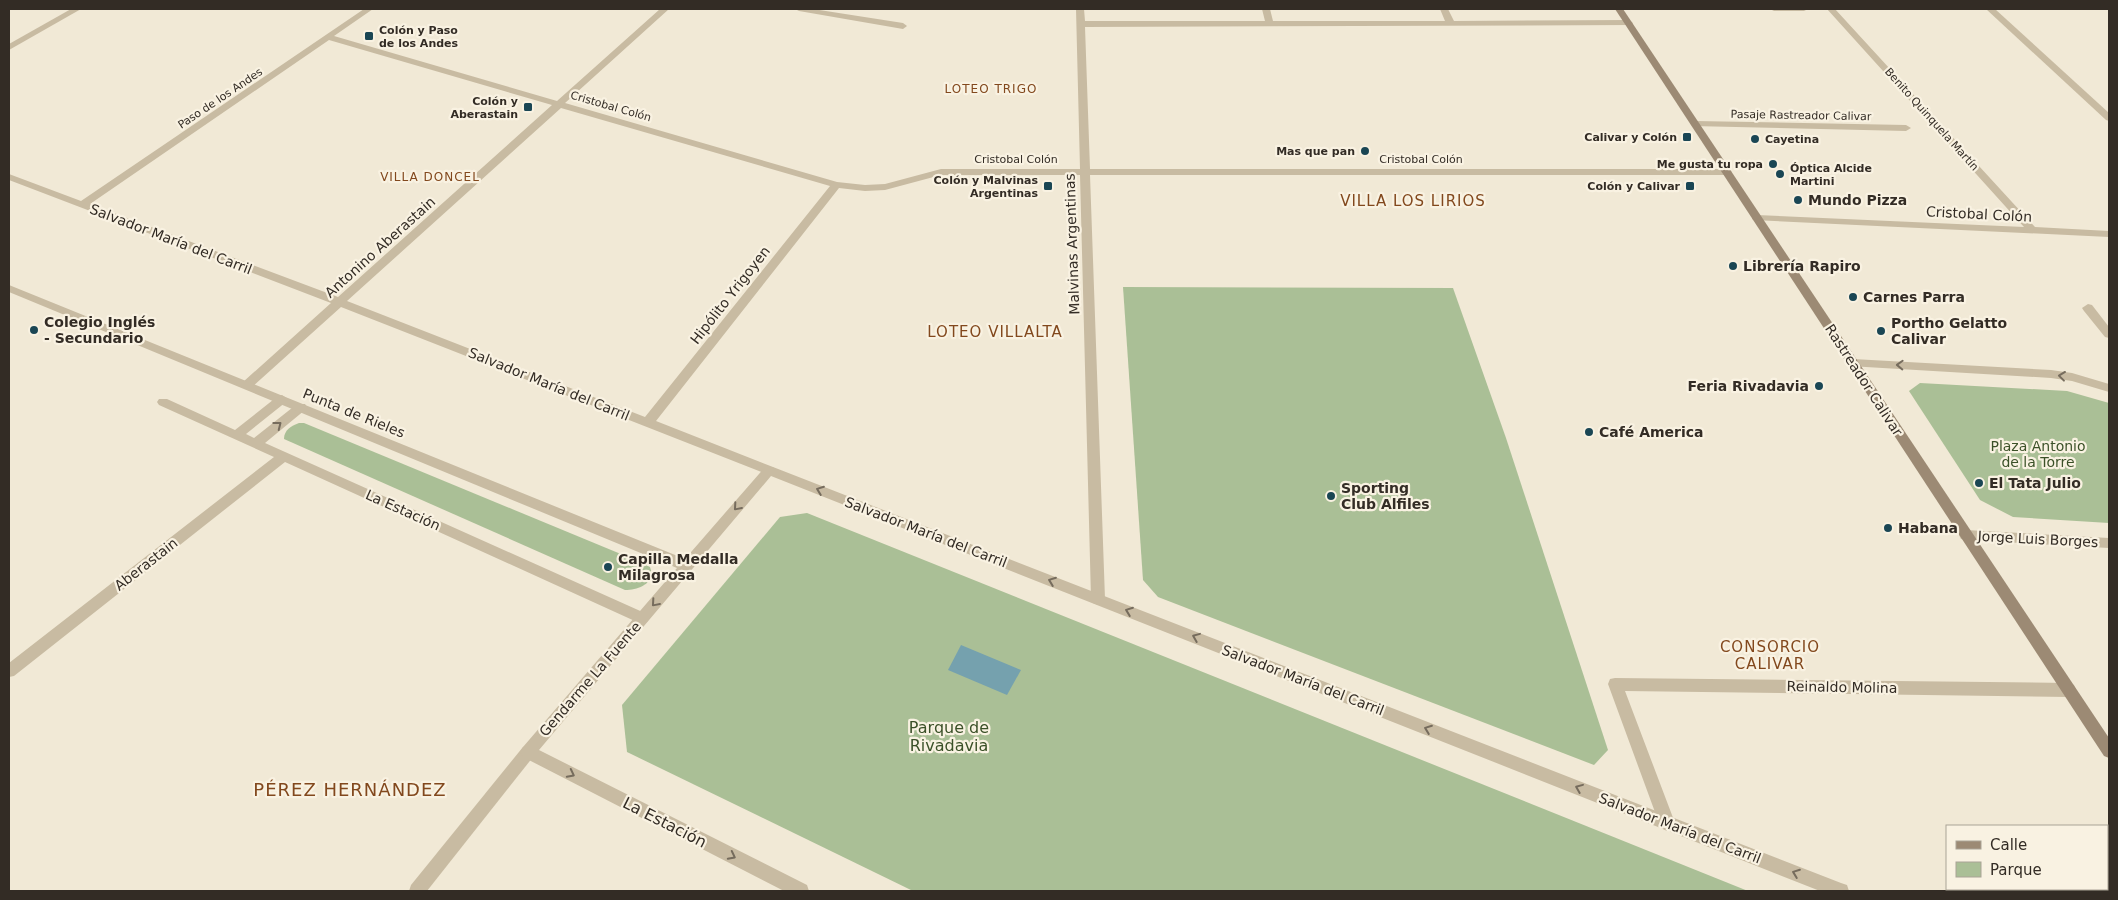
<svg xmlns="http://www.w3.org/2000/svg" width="2118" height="900" font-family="'DejaVu Sans',sans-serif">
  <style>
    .green { fill: #aabf96 }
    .water { fill: #75a1ae }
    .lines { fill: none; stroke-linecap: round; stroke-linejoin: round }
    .minor { fill: #c8bba2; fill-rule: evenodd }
    .tertiary { fill: #c8bba2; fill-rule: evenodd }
    .secondary { fill: #9c8a74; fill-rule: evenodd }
    .oneway { stroke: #766c5d }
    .poi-dot { fill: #1a4654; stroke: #f9f2e2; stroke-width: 2 }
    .labels { text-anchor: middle; stroke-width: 4.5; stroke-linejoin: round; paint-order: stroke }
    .far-poi-label { font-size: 11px; font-weight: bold; fill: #332c25; stroke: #f9f2e2; text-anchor: end }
    .far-street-label { font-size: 11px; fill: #332c25; stroke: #f9f2e2 }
    .far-neighbourhood-label { font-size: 12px; letter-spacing: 1px; fill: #82481d; stroke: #f9f2e2 }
    .poi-label { font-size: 14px; font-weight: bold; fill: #332c25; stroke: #f9f2e2; text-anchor: start }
    .street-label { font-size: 14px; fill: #332c25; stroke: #f9f2e2 }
    .park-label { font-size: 14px; fill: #3b5128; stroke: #f9f2e2 }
    .neighbourhood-label { font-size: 15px; letter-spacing: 1px; fill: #82481d; stroke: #f9f2e2 }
    .near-park-label { font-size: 16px; fill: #3b5128; stroke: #f9f2e2 }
    .near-street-label { font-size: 16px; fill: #332c25; stroke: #f9f2e2 }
    .near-neighbourhood-label { font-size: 18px; letter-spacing: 1px; fill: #82481d; stroke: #f9f2e2 }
  </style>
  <rect width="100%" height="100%" fill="#f1e9d6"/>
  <!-- green -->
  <g class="green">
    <polygon points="1123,287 1453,288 1506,438 1608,750 1594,765 1158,597 1143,580"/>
    <polygon points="1920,383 2067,391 2109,403 2109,523 2013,517 1980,500 1909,391"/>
    <path d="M299 423H304L645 564 650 567C656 583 639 590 625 590L284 439C284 430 291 426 299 423Z"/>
    <polygon points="807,513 1748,891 913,891 627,752 622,705 780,517"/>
  </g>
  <!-- water -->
  <polygon class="water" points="961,645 1021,670 1007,695 948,670"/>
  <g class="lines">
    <!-- minor -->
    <g class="minor">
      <polygon points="71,9 81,9 9,50 9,44"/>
      <path d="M364 9H373L334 36 557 101 660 9H669L565 103 837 182 865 185 885 184 941 169H1080L1076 9H1084L1085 21H1265L1262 9H1270L1273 21H1445L1440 9H1448L1454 21 1629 20 1633 23 1632 25 1085 27 1090 169H1727L1732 172 1727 175H1090L1105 599 1103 603 1098 605 1093 603 1091 599 1080 175H941L885 190 865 191 839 188 656 421 773 467 775 470 773 473 769 475 341 307 251 388H243L241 385 243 382 331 303 9 180V174L81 201ZM329 40 552 105 338 297 90 204ZM561 108 830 186 645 417 347 301Z"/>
      <polygon points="795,9 813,9 903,23 907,26 903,29 799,11"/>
      <polygon points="1770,9 1808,9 1804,11 1774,11"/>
      <polygon points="1827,9 1835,9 2035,227 2109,231 2109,237 1753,220 1752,218 1753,216 1757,215 2024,227"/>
      <polygon points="1986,9 1995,9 2109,113 2109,121 2106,120"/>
      <polygon points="1695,121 1906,125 1911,128 1906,131 1692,126 1692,122"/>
      <polygon points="2088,304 2092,305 2109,327 2109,338 2105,337 2084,311 2082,308"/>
      <polygon points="1853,359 2051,370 2072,373 2109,384 2109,392 2072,381 2051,378 1849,366 1847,363 1849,360"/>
      <polygon points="282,395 288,399 286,402 246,434 254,438 297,404 305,404 307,407 305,410 265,443 647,614 649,618 647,622 642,624 637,622 285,462 14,676 9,677 9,663 274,457 159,405 157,402 159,399 167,399 235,430 278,396"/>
      <polygon points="1966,530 2109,538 2109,548 1966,540 1961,539 1959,535 1961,531"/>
      <polygon points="1615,678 2069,683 2074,685 2076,690 2074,695 2069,697 1625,691 1675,823 1673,828 1667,831 1661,828 1659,823 1608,684 1610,679"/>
      <polygon points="528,745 533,747 536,752 533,757 427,891 409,891 411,885 523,747"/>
    </g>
    <!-- tertiary -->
    <polygon class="tertiary" points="9,285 685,559 765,467 773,467 1841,883 1847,885 1849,891 1820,891 771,476 539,750 807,885 809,891 784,891 523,757 520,752 523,747 677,568 9,292"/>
    <!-- secondary -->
    <polygon class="secondary" points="1615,9 1623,9 2109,738 2109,758 2104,756"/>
  </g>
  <!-- one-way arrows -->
  <defs><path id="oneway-chevron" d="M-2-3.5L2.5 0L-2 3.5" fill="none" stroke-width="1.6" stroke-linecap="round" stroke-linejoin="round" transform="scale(1.25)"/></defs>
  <g class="oneway">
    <use href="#oneway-chevron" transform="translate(1900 365) rotate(-178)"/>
    <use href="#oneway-chevron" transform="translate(2062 376) rotate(-173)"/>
    <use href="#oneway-chevron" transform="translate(278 425) rotate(-38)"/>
    <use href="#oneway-chevron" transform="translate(820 490) rotate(-159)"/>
    <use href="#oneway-chevron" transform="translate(737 507) rotate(131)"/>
    <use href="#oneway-chevron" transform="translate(1052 581) rotate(-159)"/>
    <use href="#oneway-chevron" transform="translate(655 603) rotate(131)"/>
    <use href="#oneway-chevron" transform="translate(1129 611) rotate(-159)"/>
    <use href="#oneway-chevron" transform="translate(1196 637) rotate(-158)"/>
    <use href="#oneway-chevron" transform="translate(1428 729) rotate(-159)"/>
    <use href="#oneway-chevron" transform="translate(571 774) rotate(27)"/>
    <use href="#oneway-chevron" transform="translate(1579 788) rotate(-158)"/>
    <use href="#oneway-chevron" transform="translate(732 856) rotate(27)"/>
    <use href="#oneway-chevron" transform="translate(1796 873) rotate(-159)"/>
  </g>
  <!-- markers -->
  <g class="poi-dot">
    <rect x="364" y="31" width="10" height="10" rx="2.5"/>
    <rect x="523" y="102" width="10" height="10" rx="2.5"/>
    <rect x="1682" y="132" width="10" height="10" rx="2.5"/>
    <circle cx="1755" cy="139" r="5"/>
    <circle cx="1365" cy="151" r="5"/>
    <circle cx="1773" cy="164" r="5"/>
    <circle cx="1780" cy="174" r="5"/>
    <rect x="1043" y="181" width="10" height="10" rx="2.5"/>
    <rect x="1685" y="181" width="10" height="10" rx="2.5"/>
    <circle cx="1798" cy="200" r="5"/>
    <circle cx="1733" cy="266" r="5"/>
    <circle cx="1853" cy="297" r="5"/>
    <circle cx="34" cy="330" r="5"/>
    <circle cx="1881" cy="331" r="5"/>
    <circle cx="1819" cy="386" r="5"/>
    <circle cx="1589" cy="432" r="5"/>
    <circle cx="1979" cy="483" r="5"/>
    <circle cx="1331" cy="496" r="5"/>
    <circle cx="1888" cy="528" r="5"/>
    <circle cx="608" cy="567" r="5"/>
  </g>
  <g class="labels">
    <!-- far-poi labels -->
    <g class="far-poi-label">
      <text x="379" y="34" text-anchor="start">Colón y Paso<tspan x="379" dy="13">de los Andes</tspan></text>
      <text x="518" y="105">Colón y<tspan x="518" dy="13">Aberastain</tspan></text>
      <text x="1677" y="141">Calivar y Colón</text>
      <text x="1765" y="143" text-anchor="start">Cayetina</text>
      <text x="1355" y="155">Mas que pan</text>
      <text x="1763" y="168">Me gusta tu ropa</text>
      <text x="1790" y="172" text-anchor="start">Óptica Alcide<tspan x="1790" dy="13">Martini</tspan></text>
      <text x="1038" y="184">Colón y Malvinas<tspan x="1038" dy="13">Argentinas</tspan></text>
      <text x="1680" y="190">Colón y Calivar</text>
    </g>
    <!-- far-street labels -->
    <g class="far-street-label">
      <text transform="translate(220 98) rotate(-34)" y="4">Paso de los Andes</text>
      <text transform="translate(611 106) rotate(16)" y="4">Cristobal Colón</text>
      <text transform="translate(1801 115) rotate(1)" y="4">Pasaje Rastreador Calivar</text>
      <text transform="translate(1932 119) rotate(48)" y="4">Benito Quinquela Martín</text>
      <text x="1016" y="163">Cristobal Colón</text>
      <text x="1421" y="163">Cristobal Colón</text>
    </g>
    <!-- far-neighbourhood labels -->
    <g class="far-neighbourhood-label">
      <text x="991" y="93">LOTEO TRIGO</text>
      <text x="430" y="181">VILLA DONCEL</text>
    </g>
    <!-- poi labels -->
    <g class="poi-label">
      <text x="1808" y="205">Mundo Pizza</text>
      <text x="1743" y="271">Librería Rapiro</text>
      <text x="1863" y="302">Carnes Parra</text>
      <text x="44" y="327">Colegio Inglés<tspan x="44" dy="16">- Secundario</tspan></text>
      <text x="1891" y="328">Portho Gelatto<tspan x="1891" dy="16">Calivar</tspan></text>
      <text x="1809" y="391" text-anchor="end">Feria Rivadavia</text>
      <text x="1599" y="437">Café America</text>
      <text x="1989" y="488">El Tata Julio</text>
      <text x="1341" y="493">Sporting<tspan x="1341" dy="16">Club Alfiles</tspan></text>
      <text x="1898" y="533">Habana</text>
      <text x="618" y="564">Capilla Medalla<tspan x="618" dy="16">Milagrosa</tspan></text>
    </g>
    <!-- street labels -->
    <g class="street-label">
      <text transform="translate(1979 214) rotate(3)" y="5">Cristobal Colón</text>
      <text transform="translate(171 239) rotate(21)" y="5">Salvador María del Carril</text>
      <text transform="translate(1072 244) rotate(-92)" y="5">Malvinas Argentinas</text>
      <text transform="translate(380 247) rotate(-42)" y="5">Antonino Aberastain</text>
      <text transform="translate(730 295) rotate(-52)" y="5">Hipólito Yrigoyen</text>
      <text transform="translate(1864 380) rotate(57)" y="5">Rastreador Calivar</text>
      <text transform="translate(549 384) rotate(22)" y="5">Salvador María del Carril</text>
      <text transform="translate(354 413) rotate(22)" y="5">Punta de Rieles</text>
      <text transform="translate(403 510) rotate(24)" y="5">La Estación</text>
      <text transform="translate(926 532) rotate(21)" y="5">Salvador María del Carril</text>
      <text transform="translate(2038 539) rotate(3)" y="5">Jorge Luis Borges</text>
      <text transform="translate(146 564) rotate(-38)" y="5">Aberastain</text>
      <text transform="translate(590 679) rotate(-49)" y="5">Gendarme La Fuente</text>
      <text transform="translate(1303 680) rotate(21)" y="5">Salvador María del Carril</text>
      <text transform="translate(1842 687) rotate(1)" y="5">Reinaldo Molina</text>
      <text transform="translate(1680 828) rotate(21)" y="5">Salvador María del Carril</text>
    </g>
    <!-- park labels -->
    <g class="park-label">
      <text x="2038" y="451">Plaza Antonio<tspan x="2038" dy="16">de la Torre</tspan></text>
    </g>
    <!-- neighbourhood labels -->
    <g class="neighbourhood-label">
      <text x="1413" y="206">VILLA LOS LIRIOS</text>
      <text x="995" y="337">LOTEO VILLALTA</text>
      <text x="1770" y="652">CONSORCIO<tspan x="1770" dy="17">CALIVAR</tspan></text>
    </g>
    <!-- near-park labels -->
    <g class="near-park-label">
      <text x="949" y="733">Parque de<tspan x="949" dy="18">Rivadavia</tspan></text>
    </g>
    <!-- near-street labels -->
    <g class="near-street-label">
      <text transform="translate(665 822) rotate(27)" y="6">La Estación</text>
    </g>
    <!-- near-neighbourhood labels -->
    <g class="near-neighbourhood-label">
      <text x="350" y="796">PÉREZ HERNÁNDEZ</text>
    </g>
  </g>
  <!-- border -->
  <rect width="2118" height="900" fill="none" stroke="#332c25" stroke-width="20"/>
  <!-- legend -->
  <rect x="1946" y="825" width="162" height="65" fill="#f9f2e2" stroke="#aaa396"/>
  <rect x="1956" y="841" width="25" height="8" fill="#9c8a74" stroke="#aaa396"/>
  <text x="1990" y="850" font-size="15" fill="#332c25">Calle</text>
  <rect x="1956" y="862" width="25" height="15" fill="#aabf96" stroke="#aaa396"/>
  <text x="1990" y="875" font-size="15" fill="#332c25">Parque</text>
</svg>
